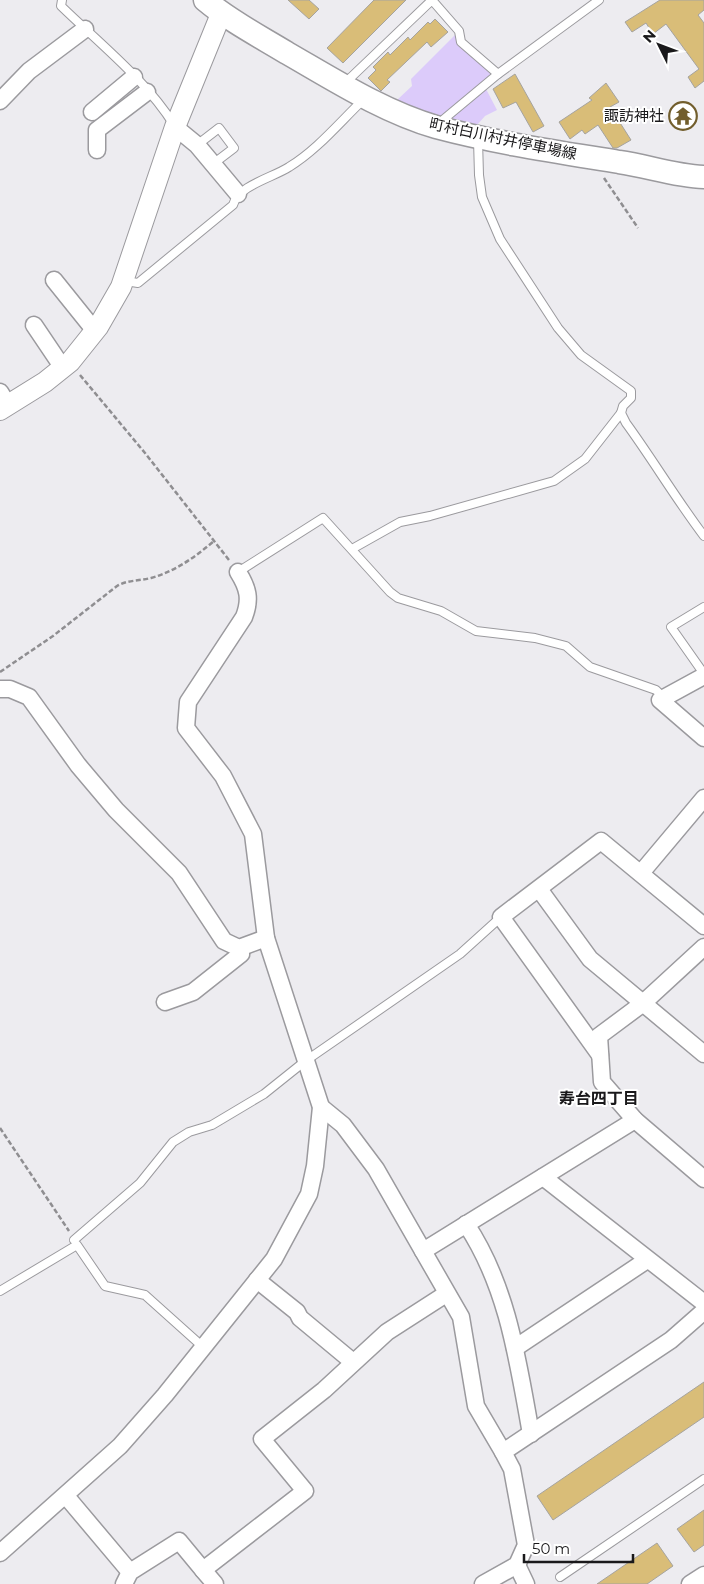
<svg xmlns="http://www.w3.org/2000/svg" width="704" height="1584" font-family="Montserrat,'Noto Sans JP',sans-serif">
  <style>
    .green { fill: #dccbfa }
    .building { fill: #d9bd78; stroke: #a5a39f }
    .lines { fill: none; stroke-linecap: round; stroke-linejoin: round }
    .service-casing { stroke: #9b9a9e; stroke-width: 10 }
    .minor-casing { stroke: #9b9a9e; stroke-width: 19 }
    .tertiary-casing { stroke: #9b9a9e; stroke-width: 22 }
    .secondary-casing { stroke: #9b9a9e; stroke-width: 25 }
    .path { stroke: #8f8e91; stroke-width: 2.5; stroke-dasharray: 5 2.5; stroke-linecap: butt }
    .service { stroke: #fff; stroke-width: 8 }
    .minor { stroke: #fff; stroke-width: 16 }
    .tertiary { stroke: #fff; stroke-width: 20 }
    .secondary { stroke: #fff; stroke-width: 22 }
    .labels { text-anchor: middle; stroke-width: 4; stroke-linejoin: round; paint-order: stroke }
    .poi-label { font-size: 15px; fill: #1a191b; stroke: #fff; text-anchor: end }
    .street-label { font-size: 15px; fill: #1a191b; stroke: #fff }
    .neighbourhood-label { font-size: 16px; font-weight: bold; fill: #1a191b; stroke: #fff }
  </style>
  <rect width="100%" height="100%" fill="#edecf0"/>
  <!-- green -->
  <g class="green">
    <polygon points="455,35 458,45 490,72 490,76 439,119 396,101 412,86 411,79"/>
    <polygon points="486,89 497,110 485,116 477,125 448,120"/>
  </g>
  <!-- building -->
  <g class="building">
    <polygon points="288,0 309,0 319,9 309,19"/>
    <polygon points="374,0 406,0 343,63 327,48"/>
    <polygon points="660,0 704,0 704,10 698,15 704,23 704,81 695,88 688,77 699,69 666,24 653,34 646,23 632,32 625,22"/>
    <polygon points="435,19 448,32 431,47 427,42 387,80 390,82 381,91 368,78 376,70 373,67 388,52 390,55 408,37 410,40 428,22 430,24"/>
    <polygon points="515,74 544,126 533,132 516,102 503,108 493,89"/>
    <polygon points="606,83 619,102 610,107 631,140 617,148 613,148 598,125 585,134 582,130 570,139 559,122 592,100 589,98"/>
    <polygon points="704,1382 704,1417 553,1520 537,1496"/>
    <polygon points="704,1510 704,1545 694,1552 677,1529"/>
    <polygon points="657,1543 673,1566 647,1584 597,1584"/>
  </g>
  <g class="lines">
    <defs>
      <g id="service">
        <path d="M62 0 61 6C99 43 146 80 174 125"/>
        <polyline points="344,84 432,0 459,31 461,42 498,74"/>
        <polyline points="438,124 498,74 599,0"/>
        <path d="M478 140 479 175 482 197 500 239 558 328 581 355 631 391V398L623 406 621 413 626 423C653 460 676 499 704 536"/>
        <polyline points="197,145 219,128 234,148 213,164"/>
        <path d="M125 281 138 283 233 205C239 185 272 178 289 167 317 150 339 123 363 100"/>
        <polyline points="352,549 400,522 430,516 554,481 585,459 621,413"/>
        <polyline points="238,572 323,518 390,592 398,598 441,611 476,631 535,638 566,646 590,667 656,690 664,698"/>
        <polyline points="704,607 671,627 704,674"/>
        <polyline points="74,1240 140,1183 173,1142 189,1132 212,1125 264,1094 304,1062 460,954 501,917"/>
        <polyline points="0,1291 77,1245 105,1286 145,1295 203,1347"/>
        <polyline points="560,1577 704,1479"/>
      </g>
      <g id="minor">
        <polyline points="0,101 29,71 85,29"/>
        <polyline points="92,112 134,77"/>
        <polyline points="175,127 197,145 238,194"/>
        <polyline points="97,150 97,130 147,92"/>
        <polyline points="54,280 95,331"/>
        <polyline points="34,325 63,368"/>
        <polyline points="0,392 8,405"/>
        <polyline points="704,676 660,700 704,738"/>
        <polyline points="0,689 10,689 29,697 78,765 116,810 179,873 224,941 239,948 266,938"/>
        <polyline points="641,873 704,798"/>
        <polyline points="539,889 590,959 704,1054"/>
        <polyline points="704,947 642,1004 599,1036 602,1082 635,1120 704,1179"/>
        <polyline points="165,1002 193,992 241,954 239,948"/>
        <polyline points="600,1055 501,917 601,841 704,926"/>
        <polyline points="321,1107 343,1125 376,1169 423,1251 635,1120"/>
        <polyline points="543,1177 704,1303"/>
        <path d="M466 1224C508 1287 518 1362 531 1434"/>
        <polyline points="423,1251 461,1317 476,1406 503,1452"/>
        <polyline points="257,1280 297,1312 300,1318 353,1362"/>
        <polyline points="515,1348 647,1260"/>
        <polyline points="66,1496 130,1572"/>
        <path d="M0 1553 120 1446 165 1395 274 1259 309 1194 315 1166 321 1107 266 938 253 834 223 776 186 728 188 702 244 617C251 599 248 588 238 572"/>
        <polyline points="517,1565 526,1584"/>
        <polyline points="203,1570 215,1584"/>
        <polyline points="124,1584 130,1572 179,1541 203,1570 305,1491 262,1439 324,1390 387,1332 446,1294"/>
        <polyline points="483,1584 517,1565 526,1545 512,1469 503,1452 671,1340 704,1311"/>
        <polyline points="690,1584 704,1575"/>
      </g>
      <polyline id="tertiary" points="0,410 45,382 70,362 98,327 121,287 175,127 221,14"/>
      <path id="secondary" d="M205 0C230 21 259 36 287 53 334 80 384 112 436 127 496 143 558 152 619 162 648 166 674 176 704 177"/>
    </defs>
    <!-- service casing -->
    <use href="#service" class="service-casing"/>
    <!-- minor casing -->
    <use href="#minor" class="minor-casing"/>
    <!-- tertiary casing -->
    <use href="#tertiary" class="tertiary-casing"/>
    <!-- secondary casing -->
    <use href="#secondary" class="secondary-casing"/>
    <!-- path -->
    <g class="path">
      <polyline points="604,178 638,228"/>
      <polyline points="80,375 145,453 229,560"/>
      <path d="M0 672 53 636 117 586C127 580 139 581 151 578 176 571 195 557 214 541"/>
      <polyline points="0,1128 69,1231"/>
    </g>
    <!-- service -->
    <use href="#service" class="service"/>
    <!-- minor -->
    <use href="#minor" class="minor"/>
    <!-- tertiary -->
    <use href="#tertiary" class="tertiary"/>
    <!-- secondary -->
    <use href="#secondary" class="secondary"/>
  </g>
  <!-- icons -->
  <defs>
    <symbol id="temple-ring" viewBox="-11 -11 22 22"><circle r="9.5" fill="#fff" stroke="#725e2d" stroke-width="1.5"/><path d="M0-6L5-2H3V0L6.5 2.5H4V6H1.5V3h-3V6H-4V2.5H-6.5L-3 0V-2H-5Z" fill="#725e2d"/></symbol>
  </defs>
  <g fill-rule="evenodd">
    <use href="#temple-ring" x="667" y="100" width="32" height="32"/>
  </g>
  <g class="labels">
    <!-- poi labels -->
    <g class="poi-label">
      <text x="664" y="121">諏訪神社</text>
    </g>
    <!-- street labels -->
    <g class="street-label">
      <text transform="translate(503 139) rotate(12)" y="5">町村白川村井停車場線</text>
    </g>
    <!-- neighbourhood labels -->
    <g class="neighbourhood-label">
      <text x="599" y="1104">寿台四丁目</text>
    </g>
  </g>
  <!-- north arrow -->
  <g transform="translate(659 45) rotate(312)" stroke="#ffffff" stroke-width="4" paint-order="stroke">
  <path d="M0-4L9 19L0 12L-9 19Z" fill="#1a191b"/>
  <text y="-8" font-size="14" font-weight="bold" text-anchor="middle" fill="#1a191b">N</text>
  </g>
  <!-- scale -->
  <path d="M524 1554v8h109v-8" fill="none" stroke="#1a191b" stroke-width="2.5"/>
  <text x="532" y="1554" font-size="15" fill="#1a191b" stroke="#ffffff" stroke-width="4" paint-order="stroke">50 m</text>
</svg>
